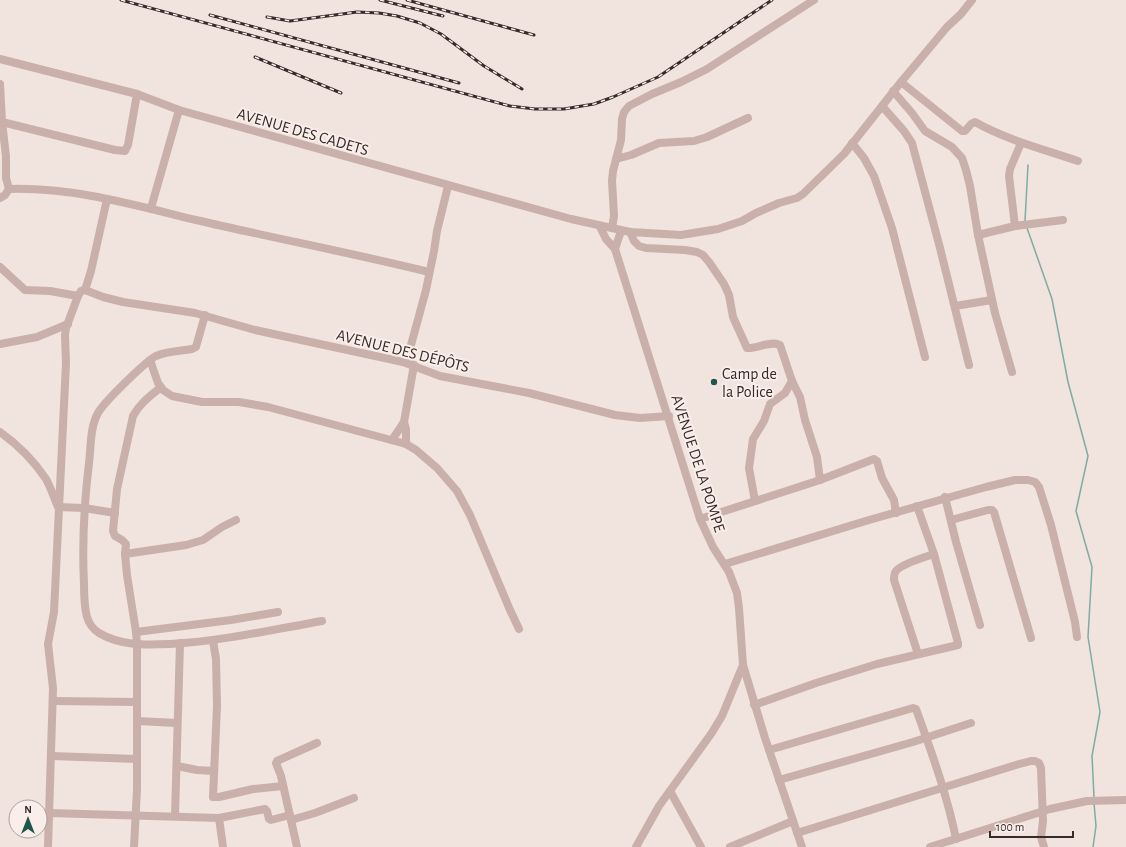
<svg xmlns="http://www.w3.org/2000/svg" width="1126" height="847" font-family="'Alegreya Sans',sans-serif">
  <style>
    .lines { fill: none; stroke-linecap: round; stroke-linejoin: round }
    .stream { stroke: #7faca2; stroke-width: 1.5 }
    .minor { stroke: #c9b0ab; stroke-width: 8 }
    .rail-casing { stroke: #372a2a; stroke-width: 3 }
    .rail { stroke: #f9eeea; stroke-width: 1.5; stroke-dasharray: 4.5; stroke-linecap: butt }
    .poi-dot { fill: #21564c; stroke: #f9eeea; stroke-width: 1.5 }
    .labels { text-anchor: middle; stroke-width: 4; stroke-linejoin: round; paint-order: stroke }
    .street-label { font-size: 16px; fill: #372a2a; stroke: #f9eeea }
    .poi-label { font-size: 16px; fill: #372a2a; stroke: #f9eeea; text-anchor: start }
  </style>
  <rect width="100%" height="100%" fill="#f1e3de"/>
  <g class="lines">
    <!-- stream -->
    <g class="stream">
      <polyline points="1025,221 1028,165"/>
      <polyline points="1027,228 1052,299 1068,382 1088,456 1076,511 1092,567 1088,637 1100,712 1092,756 1094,797"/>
      <polyline points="1093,847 1096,826 1094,803"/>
    </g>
    <!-- minor -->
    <g class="minor">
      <polyline points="0,59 137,94 179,110 571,219 630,232 681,235 718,229 742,221 756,213 779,203 797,198 803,194 844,154 901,82 947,27 961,14 972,0"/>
      <path d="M901 82 962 131H965L971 124 975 122C1007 140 1043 149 1078 161"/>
      <polyline points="0,84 2,122 6,156 6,178 9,189"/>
      <polyline points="893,91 912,113 925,131 952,147 962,158 966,170 970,186 978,235 995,313 1012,372"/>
      <polyline points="882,106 904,131 912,143 940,248 969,365"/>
      <polyline points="2,122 115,150 125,151 128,145 137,94"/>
      <polyline points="852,143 864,158 874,176 892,228 925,357"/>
      <polyline points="616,159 631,155 659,143 694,141 707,137 748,118"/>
      <path d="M9 189C73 187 134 205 196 220 273 238 352 253 429 272"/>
      <polyline points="0,198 5,195 9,189"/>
      <polyline points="151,208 179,110"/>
      <polyline points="1015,226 1009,176 1010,169 1021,143"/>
      <polyline points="600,227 606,239 615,249 700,519 713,547 729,572 737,593 739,608 743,665 765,738 802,847"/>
      <polyline points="612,228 614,216 612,181 613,171 621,140 622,119 624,112 629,106 652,94 681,82 707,69 814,0"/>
      <path d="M630 232 634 241 639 246 646 248 685 250 697 252 703 255 709 262 724 284 729 295 733 317 747 348C757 349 771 340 780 345L792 381 800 397 805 420 817 457 820 480"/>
      <polyline points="978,235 1015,226 1063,220"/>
      <polyline points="615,249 621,231"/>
      <polyline points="0,267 25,290 50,291 78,296"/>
      <polyline points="85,290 103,297 123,302 195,313 255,330 403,362 440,376 529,393 615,415 640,418 669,416"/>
      <polyline points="85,290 91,271 107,199"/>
      <polyline points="955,306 992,300"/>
      <path d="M205 315 196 347 192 349C181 351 167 351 156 356 145 362 104 402 98 413 90 427 91 447 89 463 84 504 82 543 84 584 84 595 84 606 87 617 89 624 93 629 99 633 121 646 145 645 170 644 222 641 271 630 322 621"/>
      <polyline points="0,344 37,337 68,324"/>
      <polyline points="150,360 158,383 163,390 172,396 202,402 239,402 268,407 406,444 416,450 437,468 457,491 470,515 510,610 519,629"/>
      <polyline points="411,364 409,356 411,345 426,290 434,251 437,231 448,186"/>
      <polyline points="404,422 406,429 406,444"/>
      <path d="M0 432C17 444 34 461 46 479 51 488 54 498 58 507L84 508 115 513"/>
      <polyline points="392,440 404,422 414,365"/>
      <polyline points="945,497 956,542 980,625"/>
      <polyline points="755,501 749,468 753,439 764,421 770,404 785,393 792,381"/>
      <polyline points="700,519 820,480 874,459 877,461 882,478 894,500 896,513"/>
      <polyline points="951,520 988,510 992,510 994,512 1031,638"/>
      <polyline points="125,554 186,545 203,540 222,527 236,520"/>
      <polyline points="725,564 869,520 986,487 1015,480 1028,480 1035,482 1039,487 1051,525 1075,622 1077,637"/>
      <polyline points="136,632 231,620 278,612"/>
      <polyline points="213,641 216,659 217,706 213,797 219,797 253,789 283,786"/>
      <path d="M918 654 894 580C894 576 894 573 896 571 901 564 925 557 934 554"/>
      <polyline points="53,701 137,702"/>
      <polyline points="754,705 816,683 877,664 958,645 958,643 934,554 917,506"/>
      <polyline points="137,721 177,723"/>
      <path d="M769 750 913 708 916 709C931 751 947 794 956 839"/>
      <polyline points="51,756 137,759"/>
      <polyline points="177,766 197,770 214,771"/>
      <polyline points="779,780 913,742 971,723"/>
      <polyline points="670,791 701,847"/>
      <polyline points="49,813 219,818 265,809 267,811 269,819 271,820 290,815"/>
      <polyline points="175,816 180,643"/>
      <polyline points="219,818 223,847"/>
      <polyline points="291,820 315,813 354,798"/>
      <polyline points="797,833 1016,765 1031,761 1035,761 1039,763 1041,768 1043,821 1041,837 1044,847"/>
      <polyline points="48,847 53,688 48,644 54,612 66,363 65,335 66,328 78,296 81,291 85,290"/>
      <path d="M134 847 137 789V644L136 632 127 575 125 554 126 544 122 540 115 536 113 531 117 489 133 416C140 403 150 396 161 387"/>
      <polyline points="297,847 281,776 276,763 277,761 317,743"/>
      <polyline points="636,847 659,806 711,734 722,716 743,665"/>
      <polyline points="730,847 793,821"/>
      <polyline points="930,847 1050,809 1087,801 1126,800"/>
    </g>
    <defs>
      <g id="rail">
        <polyline points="121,0 510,106 535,109 564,109 594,104 613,97 658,77 772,0"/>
        <polyline points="380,0 443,16"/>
        <polyline points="407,0 534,35"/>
        <polyline points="210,15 459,83"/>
        <polyline points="267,17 290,21 357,12 379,13 397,16 420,23 441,34 484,66 522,89"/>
        <polyline points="255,57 341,93"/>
      </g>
    </defs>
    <!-- rail casing -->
    <use href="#rail" class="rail-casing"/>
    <!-- rail -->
    <use href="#rail" class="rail"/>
  </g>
  <!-- markers -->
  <circle class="poi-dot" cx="714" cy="382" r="4"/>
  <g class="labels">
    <!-- street labels -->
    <g class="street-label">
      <text transform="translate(303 131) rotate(16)" y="6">AVENUE DES CADETS</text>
      <text transform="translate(403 350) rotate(14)" y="6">AVENUE DES DÉPÔTS</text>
      <text transform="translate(699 463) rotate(72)" y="6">AVENUE DE LA POMPE</text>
    </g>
    <!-- poi labels -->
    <g class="poi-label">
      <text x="722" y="379">Camp de<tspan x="722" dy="18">la Police</tspan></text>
    </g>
  </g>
  <!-- north arrow -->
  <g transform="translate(28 819)"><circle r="19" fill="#f9eeea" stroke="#aba09d"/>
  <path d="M0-3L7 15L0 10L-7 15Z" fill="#21564c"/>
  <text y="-6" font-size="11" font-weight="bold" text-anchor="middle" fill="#372a2a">N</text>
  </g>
  <!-- scale -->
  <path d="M990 831v6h83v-6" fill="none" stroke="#372a2a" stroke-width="2"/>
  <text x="996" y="831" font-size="12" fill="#372a2a" stroke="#f9eeea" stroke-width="3" paint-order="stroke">100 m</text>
</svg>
